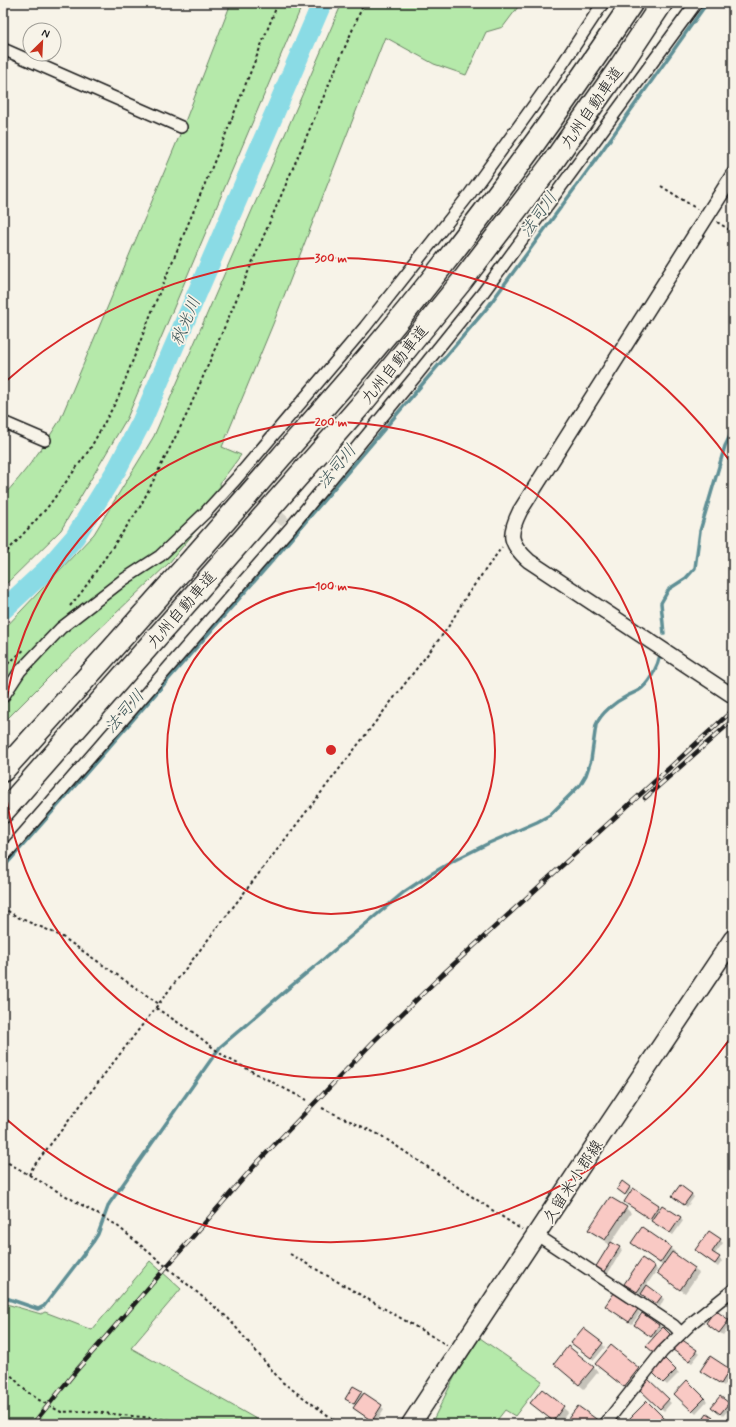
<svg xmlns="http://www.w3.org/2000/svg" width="736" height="1427" font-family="Mynerve,'Klee One',sans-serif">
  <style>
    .green { fill: #b5e9aa; stroke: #688263 }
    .shadow { fill: #0003 }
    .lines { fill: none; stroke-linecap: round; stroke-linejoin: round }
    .stream { stroke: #5e8f95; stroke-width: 3.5 }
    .river { stroke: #8adbe5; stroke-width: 20 }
    .building { fill: #f9c9c4; stroke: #1c1c1c }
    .minor-tunnel { stroke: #d6d3c9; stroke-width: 11; stroke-dasharray: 11 5.5; stroke-linecap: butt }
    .minor-casing { stroke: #1c1c1c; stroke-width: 14 }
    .tertiary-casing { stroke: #1c1c1c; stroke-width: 17 }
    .primary-casing { stroke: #1c1c1c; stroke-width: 21 }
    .motorway-casing { stroke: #1c1c1c; stroke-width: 24 }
    .path { stroke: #1c1c1c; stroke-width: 2; stroke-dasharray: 3 3; stroke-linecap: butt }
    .minor { stroke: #f7f3e8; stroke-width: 11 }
    .tertiary { stroke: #f7f3e8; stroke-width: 14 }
    .primary { stroke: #f7f3e8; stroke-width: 18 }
    .motorway { stroke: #f7f3e8; stroke-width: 21 }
    .rail-casing { stroke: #1c1c1c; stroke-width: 4.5 }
    .rail { stroke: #f7f3e8; stroke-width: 3; stroke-dasharray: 9; stroke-linecap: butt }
    .ring { fill: none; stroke: #d62828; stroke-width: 2 }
    .labels { text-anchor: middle; stroke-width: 3.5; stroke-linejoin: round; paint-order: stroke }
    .street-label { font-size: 16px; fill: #1c1c1c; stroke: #f7f3e8 }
    .water-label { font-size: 17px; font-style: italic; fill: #3d5558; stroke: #f7f3e8 }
    .centre { fill: #d62828; stroke: #f7f3e8; stroke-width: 2 }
    .ring-label { font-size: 12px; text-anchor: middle; font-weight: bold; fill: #d62828; stroke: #f7f3e8; stroke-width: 3.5; stroke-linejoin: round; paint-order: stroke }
  </style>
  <rect width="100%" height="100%" fill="#f7f3e8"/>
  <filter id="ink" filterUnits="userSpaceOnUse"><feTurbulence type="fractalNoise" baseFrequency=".025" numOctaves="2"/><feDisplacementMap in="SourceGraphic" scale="8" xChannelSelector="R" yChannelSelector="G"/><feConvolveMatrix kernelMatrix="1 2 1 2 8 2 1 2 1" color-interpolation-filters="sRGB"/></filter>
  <g filter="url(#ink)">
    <!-- green -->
    <g class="green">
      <path d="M231 3H303L127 418 61 530 3 587V496C25 473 43 447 60 420L181 132Z"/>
      <polygon points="342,3 521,3 503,27 486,32 466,75 434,64 385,37 273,324 222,447 241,455 220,483 222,499 169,563 59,667 3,723 3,630 94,534 154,436"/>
      <polygon points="150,1261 181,1289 131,1348 265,1424 3,1424 3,1303 41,1314 45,1312 92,1330"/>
      <polygon points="480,1338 542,1381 515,1416 505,1410 494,1424 431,1424 455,1376"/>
    </g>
    <!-- shadow -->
    <g class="shadow">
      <polygon points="622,1183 631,1189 627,1195 619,1190"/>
      <polygon points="691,1194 694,1197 687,1207 673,1196"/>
      <polygon points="625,1202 658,1206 661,1208 680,1218 683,1221 673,1235"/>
      <polygon points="626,1208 631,1213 611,1243 622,1250 607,1275 599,1270 610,1245 594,1234 590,1230"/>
      <polygon points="733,1226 733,1235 730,1232"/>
      <polygon points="720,1240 723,1243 714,1255 722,1261 718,1267 699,1253"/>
      <polygon points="632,1243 670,1248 675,1252 674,1254 699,1273 685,1293 658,1273 663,1266"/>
      <polygon points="655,1267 657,1270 646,1286 664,1299 660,1307 642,1293 640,1295 628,1286"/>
      <polygon points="609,1309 637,1310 640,1313 632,1324"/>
      <polygon points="728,1321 731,1324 723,1335 710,1326"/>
      <polygon points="659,1325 673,1337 658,1355 650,1349 654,1339 638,1327"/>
      <polygon points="602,1344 605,1347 594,1360 575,1346"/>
      <polygon points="696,1351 699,1354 692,1363 677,1352"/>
      <polygon points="710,1357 733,1373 724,1386 701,1371"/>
      <polygon points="664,1359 679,1373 667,1385 652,1371"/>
      <polygon points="555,1364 593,1367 598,1372 584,1389"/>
      <polygon points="638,1368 643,1373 629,1391 601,1369"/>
      <polygon points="647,1380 671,1403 664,1411 639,1388"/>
      <polygon points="687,1382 707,1401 696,1413 676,1394"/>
      <polygon points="354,1387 384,1409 375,1423 357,1411 354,1408 356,1406 346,1399"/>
      <polygon points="542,1390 568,1412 559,1424 556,1424 531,1403"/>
      <polygon points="647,1402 668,1424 655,1424 652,1422 650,1424 633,1424"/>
      <polygon points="728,1404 731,1407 723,1416 715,1409"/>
    </g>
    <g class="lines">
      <!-- stream -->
      <g class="stream">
        <polyline points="664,634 661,603 669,589 686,578 695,568 700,531 725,446 733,430"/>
        <polyline points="3,868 273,560 487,308 594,162 707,3"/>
        <path d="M3 1297 38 1309 44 1306 93 1242 98 1234 109 1204 220 1047 290 987 404 892 431 874 455 860 489 843 537 822 550 815 580 785 586 775 591 760 596 725C601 713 615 702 627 696 632 693 638 692 643 687 651 680 658 665 660 655"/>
      </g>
      <!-- river -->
      <polyline class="river" points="3,610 48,568 75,537 117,469 142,421 322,3"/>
    </g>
    <!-- building -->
    <g class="building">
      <polygon points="622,1181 630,1187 625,1195 617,1189"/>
      <polygon points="680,1185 692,1194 684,1205 672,1196"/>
      <polygon points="633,1188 659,1205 650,1219 624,1202"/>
      <polygon points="610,1197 627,1207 605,1240 588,1230"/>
      <polygon points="662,1205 681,1217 670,1233 651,1221"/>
      <polygon points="642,1227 671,1247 660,1263 631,1243"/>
      <polygon points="709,1231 721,1239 712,1252 720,1257 715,1264 695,1250"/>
      <polygon points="611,1242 620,1247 603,1273 595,1268"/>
      <polygon points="672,1252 695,1268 680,1290 657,1273"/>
      <polygon points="642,1258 655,1267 637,1292 624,1284"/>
      <polygon points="647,1285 662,1296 656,1304 641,1294"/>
      <polygon points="614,1293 638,1309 629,1322 605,1306"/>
      <polygon points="715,1310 729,1320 719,1333 706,1323"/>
      <polygon points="642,1313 659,1325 651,1337 634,1325"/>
      <polygon points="663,1327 670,1334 654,1353 646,1346"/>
      <polygon points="583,1328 603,1343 591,1358 571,1343"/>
      <polygon points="681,1339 697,1350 689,1361 673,1350"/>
      <polygon points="611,1345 639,1368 624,1387 595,1364"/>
      <polygon points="568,1346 594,1367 579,1385 554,1364"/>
      <polygon points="710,1356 730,1369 721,1384 700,1371"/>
      <polygon points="664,1358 676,1370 663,1383 651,1371"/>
      <polygon points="647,1378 669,1399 660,1409 638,1388"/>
      <polygon points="687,1380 705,1398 692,1411 674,1394"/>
      <polygon points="353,1386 362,1391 354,1404 345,1399"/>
      <polygon points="542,1389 564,1406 553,1421 530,1403"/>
      <polygon points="364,1393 382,1405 372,1421 353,1408"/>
      <polygon points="720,1396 729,1403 720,1414 711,1407"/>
      <polygon points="647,1401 666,1420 662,1424 653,1424 649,1419 644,1424 632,1424 628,1420"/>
      <polygon points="578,1406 599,1421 597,1424 572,1424 567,1420"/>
      <polygon points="707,1414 716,1420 714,1424 707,1424 702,1421"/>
    </g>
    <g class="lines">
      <!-- minor-tunnel -->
      <polyline class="minor-tunnel" points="242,484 285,522"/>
      <defs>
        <g id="minor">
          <polyline points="3,49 181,127"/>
          <polyline points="3,422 45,440"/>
          <polyline points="3,697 20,671 61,628 123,580 160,556 205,513 236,479 365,327 469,195 552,80 603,3"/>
          <polyline points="3,857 291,527 415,377 482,294 696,3"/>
          <polyline points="537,1235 673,1325 681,1333"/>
          <polyline points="605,1424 662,1352 694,1321 733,1290"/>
        </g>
        <path id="tertiary" d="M733 175 520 511C508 535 509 543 529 561L733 696"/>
        <polyline id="primary" points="411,1424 605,1130 733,939"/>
        <g id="motorway">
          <path d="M3 771C96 667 190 563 281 457 336 394 391 332 442 266 509 181 572 93 632 3"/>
          <polyline points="3,812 361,405 462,281 550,166 619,68 662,3"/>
        </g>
      </defs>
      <!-- minor casing -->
      <use href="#minor" class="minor-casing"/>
      <!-- tertiary casing -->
      <use href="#tertiary" class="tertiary-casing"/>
      <!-- primary casing -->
      <use href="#primary" class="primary-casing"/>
      <!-- motorway casing -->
      <use href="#motorway" class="motorway-casing"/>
      <!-- path -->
      <g class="path">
        <polyline points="722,3 733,10"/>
        <polyline points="661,186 697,209"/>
        <polyline points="717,222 733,232"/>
        <polyline points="3,556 47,508 90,449 118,398 158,296 227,131 278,3"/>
        <polyline points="70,606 81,593 140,507 187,414 364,3"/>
        <polyline points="3,668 25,649"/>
        <path d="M3 907C20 922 44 926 64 938L159 1004"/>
        <polyline points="156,1008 194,1033 225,1057 306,1100"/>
        <polyline points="322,1108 380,1135 522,1230"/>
        <polyline points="3,1160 115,1224 228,1318 282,1382 333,1419"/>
        <polyline points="29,1175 33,1167 447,629 467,595 502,547"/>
        <polyline points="290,1254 447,1345"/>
        <polyline points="3,1367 26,1391 39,1400 61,1412 84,1411 171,1420 187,1424"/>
      </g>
      <!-- minor -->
      <use href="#minor" class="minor"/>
      <!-- tertiary -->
      <use href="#tertiary" class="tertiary"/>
      <!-- primary -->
      <use href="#primary" class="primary"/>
      <!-- motorway -->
      <use href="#motorway" class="motorway"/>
      <defs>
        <g id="rail">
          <polyline points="645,798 733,720"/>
          <polyline points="33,1424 76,1371 256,1164 373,1042 443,974 733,710"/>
        </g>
      </defs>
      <!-- rail casing -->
      <use href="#rail" class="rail-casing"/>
      <!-- rail -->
      <use href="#rail" class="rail"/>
    </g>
  </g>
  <!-- distance rings -->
  <g class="ring">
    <circle cx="331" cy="750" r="164"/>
    <path d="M3 747A328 328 0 1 1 3 753"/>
    <path d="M732 1036A492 492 0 0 1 5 1118M5 382A492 492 0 0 1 732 464"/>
  </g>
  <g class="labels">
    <!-- street labels -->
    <g class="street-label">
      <text transform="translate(591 107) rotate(-55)" y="6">九州自動車道</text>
      <text transform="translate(394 364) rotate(-51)" y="6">九州自動車道</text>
      <text transform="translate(181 609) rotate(-49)" y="6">九州自動車道</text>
      <text transform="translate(572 1181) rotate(-57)" y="6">久留米小郡線</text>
    </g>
    <!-- water labels -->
    <g class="water-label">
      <text transform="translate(538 214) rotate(-54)" y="6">法司川</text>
      <text transform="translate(185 321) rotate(-67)" y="6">秋光川</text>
      <text transform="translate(336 466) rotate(-50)" y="6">法司川</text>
      <text transform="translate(124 711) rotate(-49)" y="6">法司川</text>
    </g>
  </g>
  <circle cx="331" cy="750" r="6" class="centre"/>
  <g class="ring-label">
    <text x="331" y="262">300 m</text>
    <text x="331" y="426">200 m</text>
    <text x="331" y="590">100 m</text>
  </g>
  <!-- margin -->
  <rect width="736" height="1427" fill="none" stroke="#f7f3e8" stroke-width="16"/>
  <rect x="8" y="8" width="720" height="1411" fill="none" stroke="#1c1c1c" stroke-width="1.5" filter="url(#ink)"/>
  <!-- north arrow -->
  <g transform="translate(42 42) rotate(24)"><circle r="19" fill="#f7f3e8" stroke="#9f9d96"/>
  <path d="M0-3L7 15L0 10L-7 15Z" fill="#c8321e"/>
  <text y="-6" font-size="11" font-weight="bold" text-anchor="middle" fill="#1c1c1c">N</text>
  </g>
</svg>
